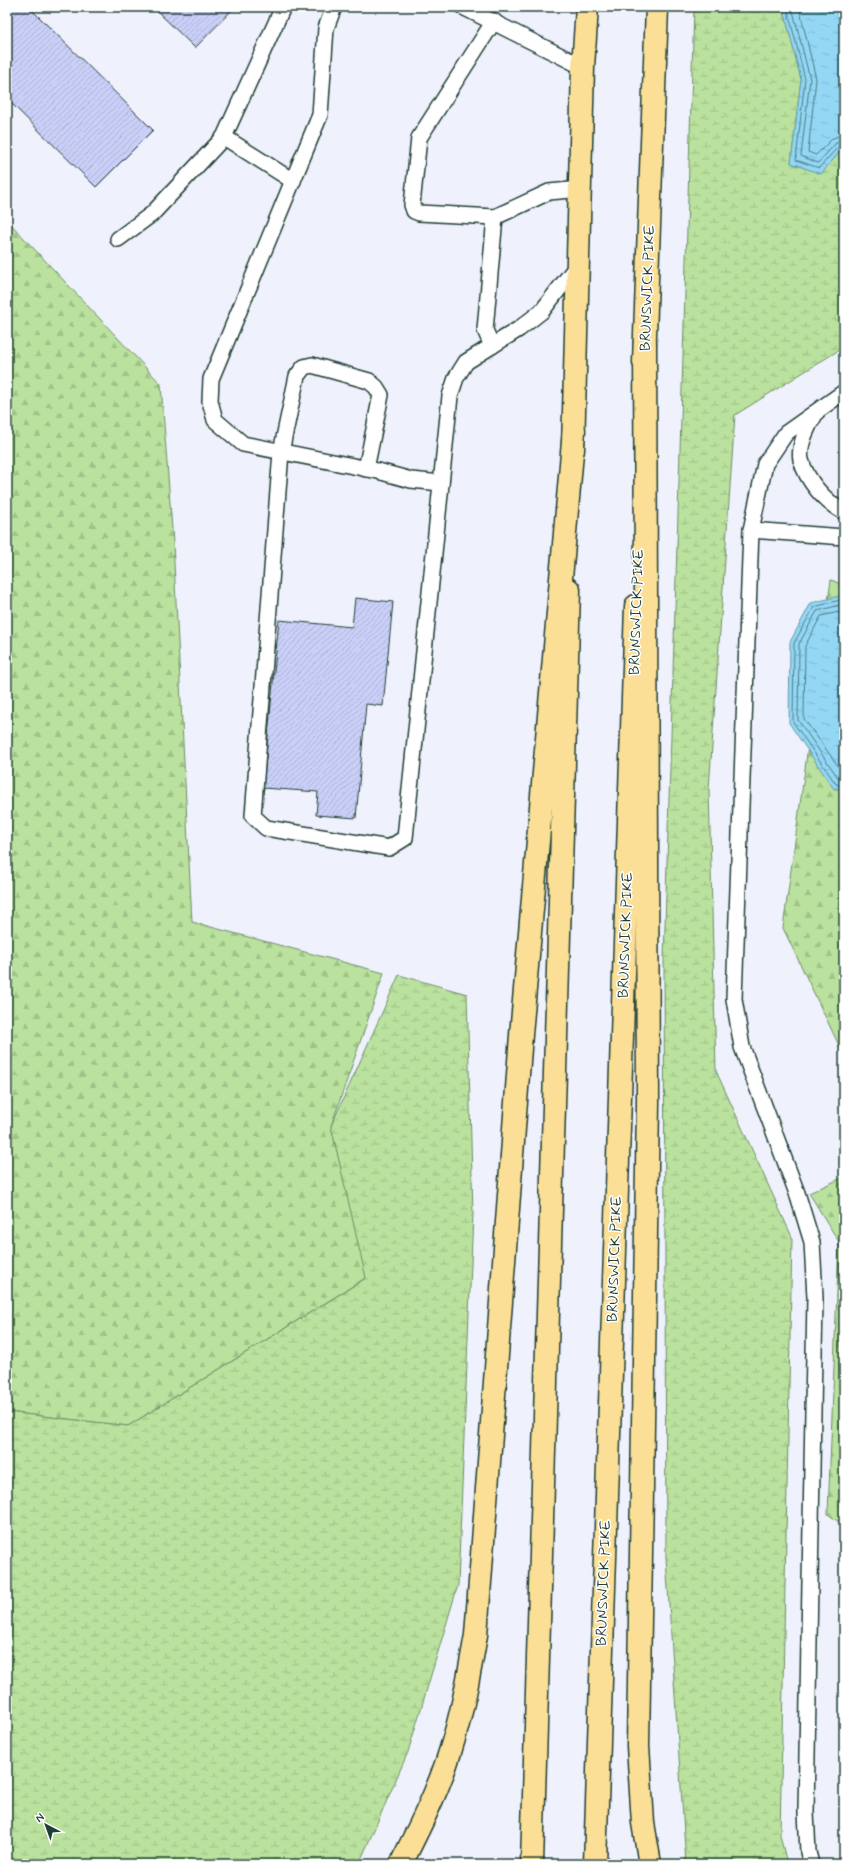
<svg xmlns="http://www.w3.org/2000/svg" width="851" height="1871" font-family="Mynerve,sans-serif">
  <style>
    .forest { fill: url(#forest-firs); stroke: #6c8f68 }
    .wetland { fill: url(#wetland-marsh); stroke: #6c8f68 }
    .water { fill: url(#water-ripples); stroke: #6599a8 }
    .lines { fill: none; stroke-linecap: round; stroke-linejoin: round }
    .shore { stroke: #4d7b81; stroke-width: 1 }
    .building { fill: url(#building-hatch); stroke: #1f3d34 }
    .service-casing { stroke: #1f3d34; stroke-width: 18 }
    .trunk-casing { stroke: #1f3d34; stroke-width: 25 }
    .motorway-casing { stroke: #1f3d34; stroke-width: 25 }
    .service { stroke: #fff; stroke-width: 15 }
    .trunk { stroke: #fbdf96; stroke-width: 22 }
    .motorway { stroke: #fbdf96; stroke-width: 22 }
    .labels { text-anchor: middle; stroke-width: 3; stroke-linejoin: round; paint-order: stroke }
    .street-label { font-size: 15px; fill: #1f3d34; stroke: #fff }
  </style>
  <defs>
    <pattern id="forest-firs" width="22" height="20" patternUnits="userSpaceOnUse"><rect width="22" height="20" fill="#bae19d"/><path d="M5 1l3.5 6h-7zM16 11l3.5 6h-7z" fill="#9fc288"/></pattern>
    <pattern id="wetland-marsh" width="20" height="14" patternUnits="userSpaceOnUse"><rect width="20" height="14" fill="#bae19d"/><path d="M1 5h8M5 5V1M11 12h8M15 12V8" fill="none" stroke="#9fc288"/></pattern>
    <pattern id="water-ripples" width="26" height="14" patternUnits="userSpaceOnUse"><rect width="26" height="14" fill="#93d7f5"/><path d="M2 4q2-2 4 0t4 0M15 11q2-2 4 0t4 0" fill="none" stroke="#7eb9d3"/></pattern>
    <pattern id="building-hatch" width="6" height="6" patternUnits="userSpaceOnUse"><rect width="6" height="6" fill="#c9cff7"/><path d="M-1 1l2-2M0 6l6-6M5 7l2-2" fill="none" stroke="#acb3d4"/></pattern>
  </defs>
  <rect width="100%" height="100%" fill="#eff1fd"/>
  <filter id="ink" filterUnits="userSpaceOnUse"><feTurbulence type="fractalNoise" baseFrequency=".025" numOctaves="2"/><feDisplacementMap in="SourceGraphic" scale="8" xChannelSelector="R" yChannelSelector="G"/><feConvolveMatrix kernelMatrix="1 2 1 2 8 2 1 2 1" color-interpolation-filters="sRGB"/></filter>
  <g filter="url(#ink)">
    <!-- forest -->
    <g class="forest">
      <polygon points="7,220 161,384 173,542 192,922 384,973 331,1126 367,1277 128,1426 7,1412"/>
      <polygon points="831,580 844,585 844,1056 783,928"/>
      <polygon points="844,1177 844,1526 828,1514 839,1242 809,1193"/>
    </g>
    <!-- wetland -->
    <g class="wetland">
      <polygon points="694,7 783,7 801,79 791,163 821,173 844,147 844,347 735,415 709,789 716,1071 792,1237 780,1835 787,1864 686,1864 666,1558 664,958"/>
      <polygon points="399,975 467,994 473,1214 458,1585 408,1752 359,1864 7,1864 7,1412 128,1426 366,1278 331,1126"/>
    </g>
    <!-- water -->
    <g class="water">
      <polygon points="783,7 844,7 844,147 821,174 791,163 801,79"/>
      <polygon points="844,595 844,789 834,789 789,723 790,642 811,603"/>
    </g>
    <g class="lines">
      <!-- shore -->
      <g class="shore">
        <polyline points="787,7 805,79 796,160 819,168 839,146 844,145"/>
        <polyline points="792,7 810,79 801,156 818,163 837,142 844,140"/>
        <polyline points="799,7 816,79 808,152 816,155 833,138 844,134"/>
        <polyline points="844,599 814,607 794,643 793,722 836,784 844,786"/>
        <polyline points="844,604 817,611 799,644 798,720 839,779 844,780"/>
        <polyline points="844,611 821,616 805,646 804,719 844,774"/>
      </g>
    </g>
    <!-- building -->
    <g class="building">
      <polygon points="7,7 29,7 153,130 96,187 7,99"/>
      <polygon points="153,7 235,7 195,48"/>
      <polygon points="355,598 393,602 383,706 366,704 356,818 316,815 318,792 263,788 279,620 352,627"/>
    </g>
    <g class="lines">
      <defs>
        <g id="service">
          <polyline points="334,7 326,28 320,115 211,379 210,401 215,420 243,444 378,471 411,480 441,483"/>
          <polyline points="463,7 583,67"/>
          <polyline points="494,21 419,138 412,205 414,211 419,213 495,217"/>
          <polyline points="224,137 293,181"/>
          <polyline points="118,239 152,214 224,137 283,7"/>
          <polyline points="492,346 485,330 495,217 549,192 581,189"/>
          <path d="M816 413C808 425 798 446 801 460 807 481 825 502 844 512"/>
          <polyline points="366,469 381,395 376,387 369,381 312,365 304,367 297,376 281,452 253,816 266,828 389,848 405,838 450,396 456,378 466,362 519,329 542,311 579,263"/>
          <polyline points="751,530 844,537"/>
          <polyline points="811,1864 808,1852 806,1812 815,1297 812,1242 797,1193 742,1047 734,999 751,530 765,464 786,433 844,392"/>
        </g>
        <g id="trunk">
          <polyline points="644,362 657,7"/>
          <polyline points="573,450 583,67 587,7"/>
          <polyline points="532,1864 569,590"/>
          <polyline points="595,1864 636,606"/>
        </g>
        <g id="motorway">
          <polyline points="645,343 648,1103 638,1746 643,1823 650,1864"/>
          <path d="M401 1864C419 1828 438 1791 450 1752 462 1714 469 1675 476 1635L521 1035 574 430"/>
        </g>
      </defs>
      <!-- service casing -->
      <use href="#service" class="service-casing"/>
      <!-- trunk casing -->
      <use href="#trunk" class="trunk-casing"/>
      <!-- motorway casing -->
      <use href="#motorway" class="motorway-casing"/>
      <!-- service -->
      <use href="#service" class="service"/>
      <!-- trunk -->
      <use href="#trunk" class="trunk"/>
      <!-- motorway -->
      <use href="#motorway" class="motorway"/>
    </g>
  </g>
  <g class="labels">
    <!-- street labels -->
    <g class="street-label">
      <text transform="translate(647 288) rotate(-88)" y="5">BRUNSWICK PIKE</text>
      <text transform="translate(636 612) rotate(-88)" y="5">BRUNSWICK PIKE</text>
      <text transform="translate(625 935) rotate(-88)" y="5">BRUNSWICK PIKE</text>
      <text transform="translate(614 1259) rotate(-88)" y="5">BRUNSWICK PIKE</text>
      <text transform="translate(603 1583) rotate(-88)" y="5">BRUNSWICK PIKE</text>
    </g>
  </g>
  <!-- margin -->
  <rect width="851" height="1871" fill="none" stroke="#fff" stroke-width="24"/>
  <rect x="12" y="12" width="827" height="1847" fill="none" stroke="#1f3d34" stroke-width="1.5" filter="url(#ink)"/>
  <!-- north arrow -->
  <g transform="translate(46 1825) rotate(319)" stroke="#ffffff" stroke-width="3" paint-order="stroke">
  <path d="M0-3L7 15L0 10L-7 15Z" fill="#1f3d34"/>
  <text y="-6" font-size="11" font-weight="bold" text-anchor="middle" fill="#1f3d34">N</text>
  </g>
</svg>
